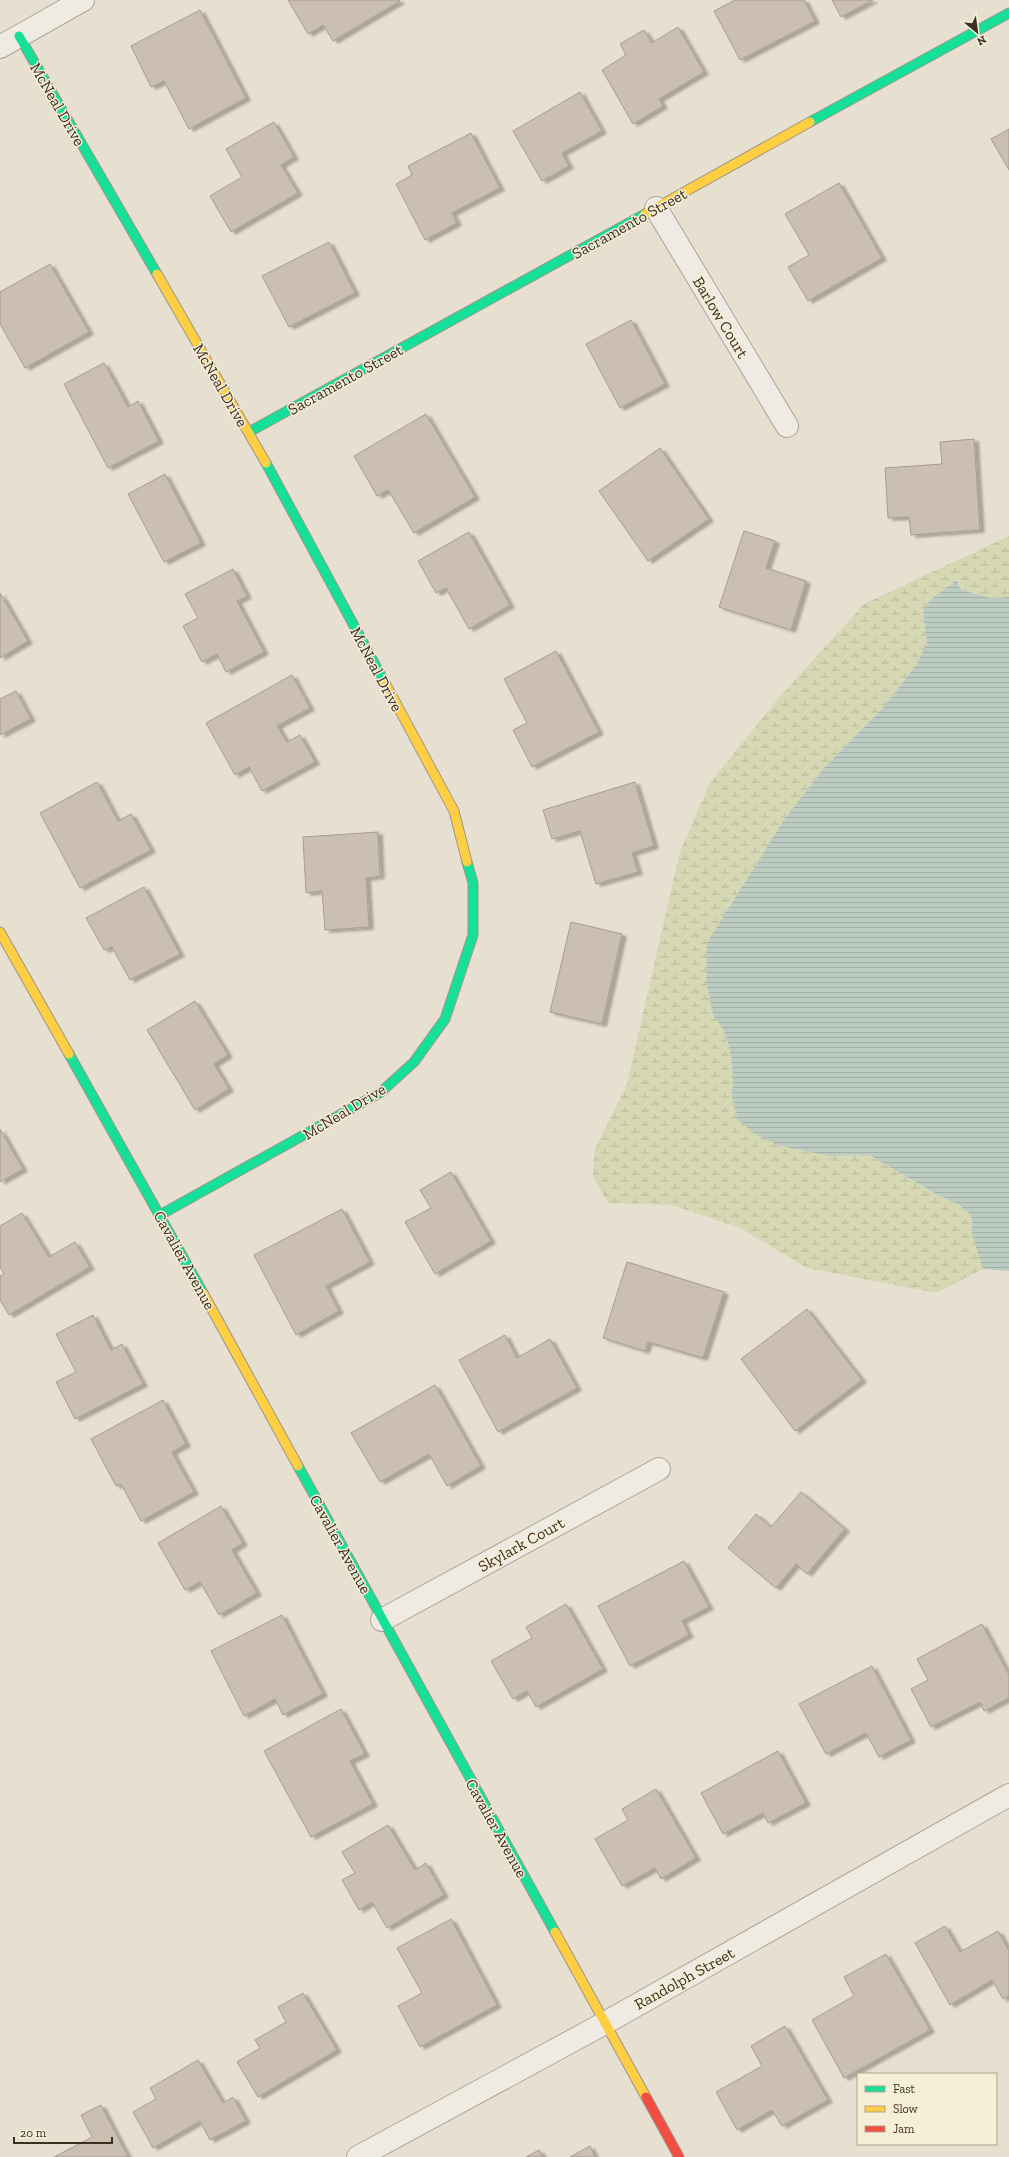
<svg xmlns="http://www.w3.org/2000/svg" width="1009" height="2157" font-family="'Zilla Slab',serif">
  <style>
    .wetland { fill: url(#wetland-marsh) }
    .water { fill: url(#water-rules) }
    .building { fill: #cbbfb2; stroke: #a89c90; filter: url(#shadow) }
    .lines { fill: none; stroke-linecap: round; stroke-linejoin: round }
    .street-casing { stroke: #ada599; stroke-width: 24 }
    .fast-casing { stroke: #9c958a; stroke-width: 11 }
    .slow-casing { stroke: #9c958a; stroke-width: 11 }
    .jam-casing { stroke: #9c958a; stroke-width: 11 }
    .street { stroke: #efebe3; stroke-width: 22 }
    .fast { stroke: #16e098; stroke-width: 9 }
    .slow { stroke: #ffcf43; stroke-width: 9 }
    .jam { stroke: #f24e42; stroke-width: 9 }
    .labels { text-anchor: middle; stroke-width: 3; stroke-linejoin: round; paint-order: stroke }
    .street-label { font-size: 16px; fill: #3d2e20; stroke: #f7eed8 }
  </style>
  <defs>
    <pattern id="wetland-marsh" width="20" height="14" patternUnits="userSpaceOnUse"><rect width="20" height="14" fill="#d6d7b3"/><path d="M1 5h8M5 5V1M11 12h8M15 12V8" fill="none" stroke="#b9b99a"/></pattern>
    <pattern id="water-rules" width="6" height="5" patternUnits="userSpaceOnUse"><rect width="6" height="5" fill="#bcccc2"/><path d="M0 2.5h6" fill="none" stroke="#a2b0a6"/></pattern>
    <filter id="shadow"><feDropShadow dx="4.5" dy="2.5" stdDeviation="1" flood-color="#0004"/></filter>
  </defs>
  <rect width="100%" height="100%" fill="#e7e0d1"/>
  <!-- wetland -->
  <polygon class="wetland" points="1009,536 1009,597 991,598 961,590 958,580 930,600 923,610 927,644 916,665 883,708 824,768 784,820 708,943 706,982 713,1013 724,1031 730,1050 733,1073 732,1096 781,1146 829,1156 868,1155 936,1194 958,1204 972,1216 972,1235 983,1269 936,1293 807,1268 738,1227 671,1205 608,1203 593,1177 595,1149 627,1084 680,852 710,783 776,701 864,604"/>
  <!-- water -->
  <polygon class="water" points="957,580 961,590 991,598 1009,597 1009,1271 983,1269 972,1235 972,1216 958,1204 936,1194 869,1155 829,1156 781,1146 755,1134 737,1119 732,1096 733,1073 730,1050 724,1031 713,1014 706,982 707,943 784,820 824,768 883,708 916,665 927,644 923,610 930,600"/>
  <!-- building -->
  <g class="building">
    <polygon points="288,0 399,0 400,1 333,41 323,25 308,34"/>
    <polygon points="735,0 804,0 815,21 740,60 714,11"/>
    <polygon points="832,0 873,0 841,17"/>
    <polygon points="200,10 246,98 189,129 164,81 151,87 131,46"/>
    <polygon points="678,27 704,72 659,99 663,106 633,124 602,70 626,55 620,44 644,30 652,43"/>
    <polygon points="580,92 602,131 562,153 569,166 542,181 513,131"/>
    <polygon points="274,122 294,157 281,165 298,193 231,232 210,196 242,177 226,149"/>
    <polygon points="1009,129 1009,170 991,139"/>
    <polygon points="471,133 500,188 452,213 457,223 425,240 396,184 412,175 408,166"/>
    <polygon points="839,183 882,258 808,301 788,267 809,255 785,214"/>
    <polygon points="329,242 355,293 289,327 262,276"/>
    <polygon points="50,264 89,332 25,368 0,324 0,292"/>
    <polygon points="631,320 665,384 620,408 586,344"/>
    <polygon points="104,363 128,407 138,401 159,441 108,468 64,384"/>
    <polygon points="426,414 475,497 414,533 388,490 377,496 354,456"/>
    <polygon points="974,439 980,530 911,535 909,517 888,518 885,468 942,464 940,442"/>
    <polygon points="660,448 709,519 648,561 599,491"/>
    <polygon points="165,474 201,543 164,562 128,494"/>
    <polygon points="744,531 775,541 766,568 806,581 791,630 719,607"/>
    <polygon points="469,532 510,605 469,629 446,588 436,593 418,561"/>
    <polygon points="233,569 247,596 237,601 264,652 226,672 217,654 202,662 183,626 198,618 185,594"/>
    <polygon points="0,593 28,641 0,658"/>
    <polygon points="556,651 599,732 532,767 513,730 527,723 504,679"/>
    <polygon points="292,675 310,708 277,726 287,742 300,735 315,762 262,791 249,767 235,775 206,723"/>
    <polygon points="16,691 31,719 0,735 0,699"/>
    <polygon points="97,782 118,821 131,814 151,850 80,888 40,813"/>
    <polygon points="635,782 654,846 632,853 638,872 596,884 580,831 552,839 543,810"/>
    <polygon points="378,832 380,876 366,878 369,927 325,930 322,891 306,893 303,837"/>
    <polygon points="144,887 180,954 130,980 112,947 104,950 86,918"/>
    <polygon points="571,922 622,934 602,1024 550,1012"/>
    <polygon points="195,1001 228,1055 214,1064 229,1089 195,1110 147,1030"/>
    <polygon points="0,1129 23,1169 0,1182"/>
    <polygon points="451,1172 491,1241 435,1274 405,1222 431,1208 420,1190"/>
    <polygon points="342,1209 370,1262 326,1286 339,1311 296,1335 254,1255"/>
    <polygon points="22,1213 49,1257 75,1242 90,1267 9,1315 0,1300 0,1276 4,1274 0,1267 0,1226"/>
    <polygon points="627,1262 724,1292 703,1358 648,1342 645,1351 603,1338"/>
    <polygon points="807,1309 862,1380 795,1431 741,1359"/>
    <polygon points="93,1315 111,1350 122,1344 143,1384 75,1419 56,1382 76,1372 56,1334"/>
    <polygon points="505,1335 517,1358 550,1339 577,1388 498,1432 459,1360"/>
    <polygon points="435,1385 481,1466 447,1486 429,1454 380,1482 351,1433"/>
    <polygon points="163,1400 186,1444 172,1452 194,1492 141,1521 121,1484 116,1486 91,1439"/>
    <polygon points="801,1492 845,1529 807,1574 796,1564 776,1588 728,1548 756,1514 771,1527"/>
    <polygon points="221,1506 243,1543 232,1550 257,1593 219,1615 200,1582 185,1590 158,1543"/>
    <polygon points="684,1561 709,1607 682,1621 689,1635 630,1666 598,1606"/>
    <polygon points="566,1604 603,1669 536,1707 527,1691 513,1699 491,1661 532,1638 526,1627"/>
    <polygon points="282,1615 323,1694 283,1715 275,1699 244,1716 211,1651"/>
    <polygon points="982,1624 1009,1675 1009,1698 984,1711 980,1702 931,1727 911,1689 928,1680 917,1659"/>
    <polygon points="872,1666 911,1740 879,1757 866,1733 826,1754 799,1704"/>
    <polygon points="341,1709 365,1754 350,1761 373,1804 311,1837 264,1751"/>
    <polygon points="778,1751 806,1803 768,1823 763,1813 723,1834 701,1793"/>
    <polygon points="656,1789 696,1858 661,1879 655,1868 622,1886 595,1839 628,1820 622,1809"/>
    <polygon points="388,1825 415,1870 426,1863 444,1895 387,1928 372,1902 359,1910 342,1880 355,1873 342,1852"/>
    <polygon points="451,1919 497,2005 420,2047 398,2006 422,1993 397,1948"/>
    <polygon points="945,1926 960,1952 998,1931 1009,1951 1009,1996 1003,1999 992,1980 950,2005 915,1943"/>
    <polygon points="886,1954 930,2030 844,2078 812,2020 854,1996 844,1977"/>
    <polygon points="303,1993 337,2050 258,2097 237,2062 260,2048 255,2040 286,2022 278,2007"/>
    <polygon points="785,2026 828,2100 782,2126 772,2110 737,2130 716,2092 762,2066 751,2046"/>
    <polygon points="198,2060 223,2103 233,2097 246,2121 210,2140 200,2121 153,2148 133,2112 156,2099 150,2088"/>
    <polygon points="101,2105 128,2157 54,2157 92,2137 81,2115"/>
    <polygon points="590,2146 595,2157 570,2157"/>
    <polygon points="539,2150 543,2157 526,2157"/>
  </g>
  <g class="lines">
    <defs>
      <g id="street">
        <polyline points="0,47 83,0"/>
        <polyline points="656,208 787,426"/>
        <polyline points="382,1620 659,1469"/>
        <polyline points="358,2157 605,2023 1009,1795"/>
      </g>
      <g id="fast">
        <polyline points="19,36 157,274"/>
        <polyline points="810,122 1009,13"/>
        <polyline points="249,432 645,214"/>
        <polyline points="266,463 385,683"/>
        <polyline points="69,1054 203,1293"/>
        <polyline points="160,1215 381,1092 414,1062 445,1019 473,935 473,883 467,862"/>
        <polyline points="298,1466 555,1932"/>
      </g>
      <g id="slow">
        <polyline points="645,214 810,122"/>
        <polyline points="157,274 266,463"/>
        <polyline points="385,683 454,811 467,862"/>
        <polyline points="0,932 69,1054"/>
        <polyline points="203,1293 298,1466"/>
        <polyline points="555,1932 646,2097"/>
      </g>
      <polyline id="jam" points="646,2097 679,2157"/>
    </defs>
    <!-- street casing -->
    <use href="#street" class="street-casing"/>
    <!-- fast casing -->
    <use href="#fast" class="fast-casing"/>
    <!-- slow casing -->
    <use href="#slow" class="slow-casing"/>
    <!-- jam casing -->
    <use href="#jam" class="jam-casing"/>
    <!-- street -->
    <use href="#street" class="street"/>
    <!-- fast -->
    <use href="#fast" class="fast"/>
    <!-- slow -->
    <use href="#slow" class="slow"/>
    <!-- jam -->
    <use href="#jam" class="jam"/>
  </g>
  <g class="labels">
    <!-- street labels -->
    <g class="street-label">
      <text transform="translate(58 104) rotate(60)" y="6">McNeal Drive</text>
      <text transform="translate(629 223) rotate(-29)" y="6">Sacramento Street</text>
      <text transform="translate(721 317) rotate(59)" y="6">Barlow Court</text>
      <text transform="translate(345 379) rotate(-29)" y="6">Sacramento Street</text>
      <text transform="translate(221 385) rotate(60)" y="6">McNeal Drive</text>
      <text transform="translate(377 669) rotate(62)" y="6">McNeal Drive</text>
      <text transform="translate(344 1111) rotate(-31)" y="6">McNeal Drive</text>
      <text transform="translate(185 1260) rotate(61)" y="6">Cavalier Avenue</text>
      <text transform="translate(341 1544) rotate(61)" y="6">Cavalier Avenue</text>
      <text transform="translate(521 1544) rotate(-29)" y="6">Skylark Court</text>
      <text transform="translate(497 1828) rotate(61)" y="6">Cavalier Avenue</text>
      <text transform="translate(684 1978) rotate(-29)" y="6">Randolph Street</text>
    </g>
  </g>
  <!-- legend -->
  <rect x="857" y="2073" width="140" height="72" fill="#f7eed8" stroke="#ada18e"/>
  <rect x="865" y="2086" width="20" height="6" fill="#16e098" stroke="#ada18e"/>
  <text x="893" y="2093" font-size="12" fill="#3d2e20">Fast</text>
  <rect x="865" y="2106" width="20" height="6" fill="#ffcf43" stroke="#ada18e"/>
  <text x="893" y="2113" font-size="12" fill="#3d2e20">Slow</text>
  <rect x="865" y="2126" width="20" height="6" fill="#f24e42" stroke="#ada18e"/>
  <text x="893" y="2133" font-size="12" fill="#3d2e20">Jam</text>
  <!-- north arrow -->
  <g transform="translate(977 32) rotate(151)" stroke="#f7eed8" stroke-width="3" paint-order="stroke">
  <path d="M0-3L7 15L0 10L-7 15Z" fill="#3d2e20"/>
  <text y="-6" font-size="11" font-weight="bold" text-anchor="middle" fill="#3d2e20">N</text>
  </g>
  <!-- scale -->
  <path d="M14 2137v6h98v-6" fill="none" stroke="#3d2e20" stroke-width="2"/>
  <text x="20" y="2137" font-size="12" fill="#3d2e20" stroke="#f7eed8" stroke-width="3" paint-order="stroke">20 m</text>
</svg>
